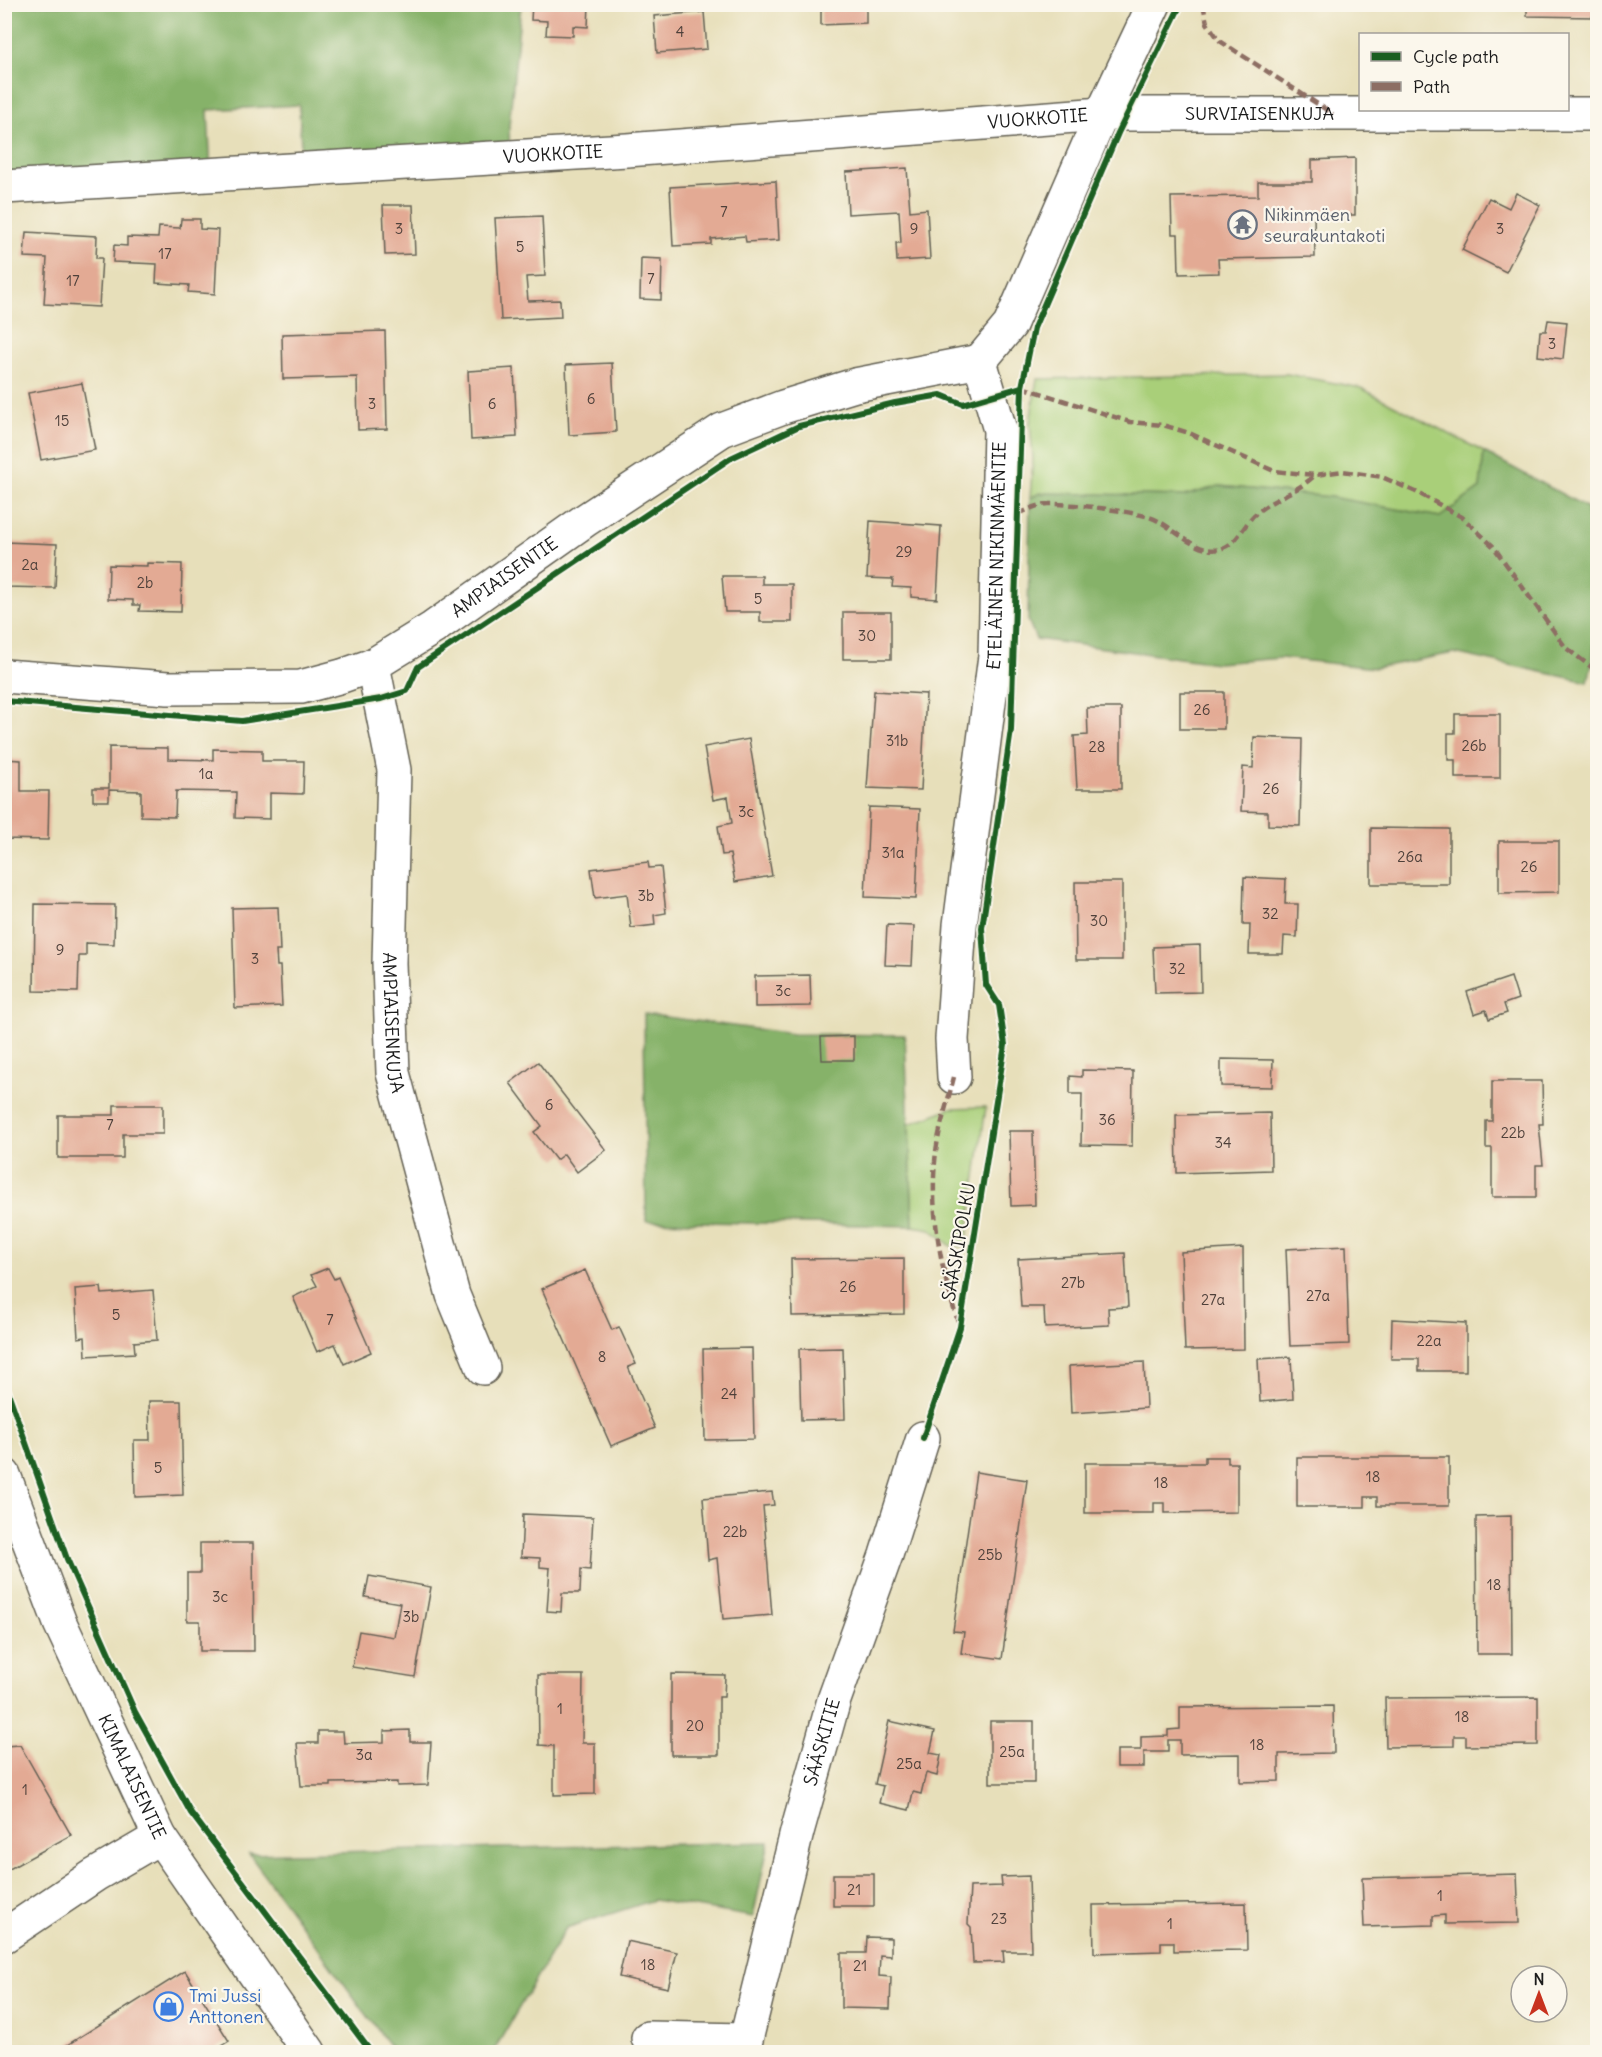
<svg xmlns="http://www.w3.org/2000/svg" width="1602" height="2057" font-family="Delius,sans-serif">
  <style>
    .green { fill: #a9cf79; stroke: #62764a; stroke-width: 1.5 }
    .forest { fill: #86b269; stroke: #516742; stroke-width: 1.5 }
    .building { fill: #e3aa94 }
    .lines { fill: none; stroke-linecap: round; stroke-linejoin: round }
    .minor-casing { stroke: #636053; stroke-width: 36 }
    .minor { stroke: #fff; stroke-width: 33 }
    .quiet { stroke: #8d6e63; stroke-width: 4.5; stroke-dasharray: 9 4.5; stroke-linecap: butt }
    .cycleway-casing { stroke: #fbf7ec; stroke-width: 10 }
    .cycleway { stroke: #1b5e20; stroke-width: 6 }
    .labels { text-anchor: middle; stroke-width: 4.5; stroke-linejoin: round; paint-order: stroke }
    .number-label { font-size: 15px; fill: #4e403a }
    .street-label { font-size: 18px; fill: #1c1c1c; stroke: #fbf7ec }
    .worship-label { font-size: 18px; fill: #5b616d; stroke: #fbf7ec; text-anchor: start }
    .shop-label { font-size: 18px; fill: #366cbe; stroke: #fbf7ec; text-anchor: start }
  </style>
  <rect width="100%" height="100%" fill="#fbf7ec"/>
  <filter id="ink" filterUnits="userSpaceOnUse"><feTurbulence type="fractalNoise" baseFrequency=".0167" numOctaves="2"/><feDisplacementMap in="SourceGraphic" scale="12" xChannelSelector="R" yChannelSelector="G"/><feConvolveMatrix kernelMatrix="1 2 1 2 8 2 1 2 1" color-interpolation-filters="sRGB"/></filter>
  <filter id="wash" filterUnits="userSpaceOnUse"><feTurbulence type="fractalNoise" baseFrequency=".008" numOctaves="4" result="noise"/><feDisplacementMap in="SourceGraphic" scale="24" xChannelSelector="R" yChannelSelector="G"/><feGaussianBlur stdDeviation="1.35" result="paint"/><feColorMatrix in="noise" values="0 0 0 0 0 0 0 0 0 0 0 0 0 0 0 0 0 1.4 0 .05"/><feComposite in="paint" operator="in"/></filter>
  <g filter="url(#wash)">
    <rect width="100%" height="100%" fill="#e7dfba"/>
    <!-- green -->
    <g class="green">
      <polygon points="1287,374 1361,388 1484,452 1480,488 1440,517 1330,497 1220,486 1184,496 1040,493 1030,498 1033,458 1030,423 1037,379"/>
      <polygon points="986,1107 966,1246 951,1246 931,1229 913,1226 909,1124 951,1108"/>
    </g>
    <!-- forest -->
    <g class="forest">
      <polygon points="5,5 521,5 509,126 510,157 302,169 299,105 208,110 211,175 5,175"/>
      <path d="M1484 452 1586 507C1599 565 1602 624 1588 682L1454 653 1375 668 1281 658 1217 663 1036 639 1028 620 1030 498 1040 493 1184 496 1219 486 1330 497 1440 517 1480 488Z"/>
      <polygon points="644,1014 793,1034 905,1035 913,1226 646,1221"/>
      <polygon points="769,1842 753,1917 654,1900 566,1928 493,2052 394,2052 249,1854"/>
    </g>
    <g id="blocks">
      <!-- building -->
      <g class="building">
        <polygon points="532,4 589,4 588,27 573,26 573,36 546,35 547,21 531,20"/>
        <polygon points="821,4 866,4 866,23 821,25"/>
        <polygon points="1527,4 1594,4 1594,17 1527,16"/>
        <polygon points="704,12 707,49 657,53 654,16"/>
        <polygon points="1355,158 1355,215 1314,215 1315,257 1218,259 1219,273 1179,274 1178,234 1172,234 1171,197 1258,196 1258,182 1312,182 1312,160"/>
        <polygon points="907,168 910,211 927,209 930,259 897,261 896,243 901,243 899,211 848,214 846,172"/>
        <polygon points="776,181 779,240 746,242 745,236 711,239 711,244 673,246 670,187"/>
        <polygon points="1516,193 1540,205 1506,272 1462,250 1489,198 1509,208"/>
        <polygon points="383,205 413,205 415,254 385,255"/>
        <polygon points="542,216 545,276 526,277 528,301 560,300 561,317 501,320 495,218"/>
        <polygon points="181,219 200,219 200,229 218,230 215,294 188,292 189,285 156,283 157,264 113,262 114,245 127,246 127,237 158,238 159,227 180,228"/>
        <polygon points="26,232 97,236 96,258 102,258 99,307 44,304 47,258 24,257"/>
        <polygon points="641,258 662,259 661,300 640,299"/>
        <polygon points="1548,320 1567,322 1563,359 1538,356 1540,331 1546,331"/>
        <polygon points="385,331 387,429 358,430 357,377 283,379 282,334"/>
        <polygon points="612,363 616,432 569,435 566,365"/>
        <polygon points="514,368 517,437 471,440 468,371"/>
        <polygon points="82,383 95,450 41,460 28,393"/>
        <polygon points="870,521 941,526 937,599 911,597 911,588 892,587 893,579 867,578"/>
        <polygon points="4,542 57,544 55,588 4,587"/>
        <polygon points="147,563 182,564 181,612 139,611 140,605 133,605 133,600 108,599 109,565 147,566"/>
        <polygon points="722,576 762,576 762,584 792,584 792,622 760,622 760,612 725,612"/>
        <rect x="843" y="612" width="48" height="47"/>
        <polygon points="874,691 926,694 921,790 867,788"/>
        <rect x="1180" y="692" width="44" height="37"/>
        <polygon points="1087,708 1121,708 1121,789 1077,789 1074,736 1088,735"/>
        <polygon points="1455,714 1500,714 1500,778 1455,778 1455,760 1448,760 1448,733 1455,733"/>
        <polygon points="1254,737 1302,739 1300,826 1268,825 1268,812 1241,811 1243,767 1253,768"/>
        <polygon points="749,739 772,876 735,882 730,854 722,855 718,826 732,823 728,797 713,800 704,747"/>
        <polygon points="109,747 168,748 168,759 213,760 213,749 262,750 262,761 304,761 303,794 270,793 270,819 235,818 236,792 176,791 175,817 141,816 141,791 109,790 109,801 93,801 93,788 109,788"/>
        <polygon points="4,759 21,760 21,791 49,791 48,840 4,839"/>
        <polygon points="869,807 920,809 916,899 865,897"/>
        <polygon points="1371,828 1449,829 1449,884 1371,884"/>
        <polygon points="1499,841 1559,841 1559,892 1499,893"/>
        <polygon points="648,862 649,868 661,867 666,913 654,915 655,925 631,928 627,894 595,898 591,869"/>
        <polygon points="1244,877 1286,879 1285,904 1298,904 1297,937 1284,936 1283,954 1249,954 1250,925 1243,925"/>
        <polygon points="1075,882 1122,882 1122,960 1076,960"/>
        <polygon points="35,904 115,905 114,944 86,943 86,956 79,956 78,992 34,991"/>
        <polygon points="278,907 280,951 276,951 277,966 280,966 282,1006 235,1008 232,908"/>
        <polygon points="887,925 914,926 912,966 885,965"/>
        <polygon points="1200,945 1201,992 1155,993 1153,947"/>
        <polygon points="810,975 811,1006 755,1007 755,976"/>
        <polygon points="1511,977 1518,999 1504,1004 1507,1013 1489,1019 1486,1010 1474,1014 1467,992"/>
        <polygon points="854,1036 854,1060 822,1060 821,1037"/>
        <polygon points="1221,1059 1273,1060 1272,1087 1221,1086"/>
        <polygon points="538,1062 606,1150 577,1172 564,1154 556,1160 534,1132 542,1126 510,1083"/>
        <polygon points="1082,1070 1133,1071 1132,1146 1081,1145 1082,1094 1070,1094 1070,1076 1082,1077"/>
        <polygon points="1492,1081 1542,1081 1543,1124 1539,1124 1543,1165 1536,1165 1536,1197 1492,1197 1492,1148 1486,1148 1486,1121 1492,1121"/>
        <polygon points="114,1105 163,1105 163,1134 123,1134 123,1158 58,1158 58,1115 114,1115"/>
        <polygon points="1270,1113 1271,1170 1177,1173 1176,1115"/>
        <polygon points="1009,1131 1033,1131 1035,1205 1011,1206"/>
        <polygon points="1346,1246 1349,1344 1290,1346 1286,1249"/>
        <polygon points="1243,1248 1244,1349 1185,1350 1181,1252"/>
        <polygon points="1125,1253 1128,1307 1108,1308 1109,1325 1045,1328 1044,1307 1021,1307 1018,1259"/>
        <polygon points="904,1258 904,1314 792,1316 791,1259"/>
        <polygon points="328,1268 334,1279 338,1277 371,1352 344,1364 335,1344 317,1352 293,1297 317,1286 311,1275"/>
        <polygon points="585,1270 612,1330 619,1327 636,1364 628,1367 655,1428 611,1446 542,1289"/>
        <polygon points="101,1287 102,1294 153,1290 157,1340 134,1342 135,1353 86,1356 85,1337 78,1338 75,1289"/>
        <polygon points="1392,1319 1466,1323 1466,1371 1419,1371 1419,1359 1391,1359"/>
        <polygon points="752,1348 754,1439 705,1440 703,1349"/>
        <polygon points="843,1348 845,1419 801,1420 799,1349"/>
        <polygon points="1291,1357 1293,1399 1260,1402 1258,1359"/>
        <polygon points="1144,1362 1146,1408 1071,1413 1069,1366"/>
        <polygon points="149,1401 181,1401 183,1495 135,1497 134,1440 150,1440"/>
        <polygon points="1205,1457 1228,1457 1228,1463 1237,1463 1237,1512 1165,1513 1165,1503 1154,1503 1154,1513 1085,1513 1085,1463 1205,1463"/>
        <polygon points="1297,1457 1449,1457 1449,1506 1377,1506 1377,1497 1365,1497 1365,1507 1297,1507"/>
        <polygon points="976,1472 1027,1480 1002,1659 961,1653 964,1632 953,1631"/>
        <polygon points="772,1492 774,1505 763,1506 772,1615 723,1619 717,1558 708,1560 703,1498"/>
        <polygon points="523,1514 593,1517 590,1570 581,1569 580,1593 562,1593 561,1612 547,1611 550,1568 540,1567 540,1558 521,1557"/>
        <polygon points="1511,1516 1512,1654 1477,1654 1476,1517"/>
        <polygon points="200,1543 253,1543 254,1651 200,1651 200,1621 187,1621 187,1573 200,1573"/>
        <polygon points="369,1576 431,1587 415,1677 352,1667 359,1631 394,1637 400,1603 365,1597"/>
        <polygon points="671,1674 725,1675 724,1697 719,1697 719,1755 671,1755"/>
        <polygon points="538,1675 583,1675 582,1743 595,1743 595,1794 554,1795 554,1746 539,1745"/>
        <polygon points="1538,1697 1538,1745 1466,1746 1466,1736 1454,1736 1454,1746 1386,1747 1385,1698"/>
        <polygon points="1333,1706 1334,1753 1279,1754 1279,1781 1240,1782 1240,1754 1180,1755 1180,1740 1168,1740 1168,1752 1144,1752 1144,1767 1117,1767 1117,1750 1141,1750 1141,1737 1168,1736 1168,1730 1180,1729 1180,1707"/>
        <polygon points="889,1721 935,1731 930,1753 941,1755 937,1776 926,1773 921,1794 913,1792 909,1810 879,1803 883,1786 875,1784"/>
        <rect x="990" y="1721" width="44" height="62"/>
        <polygon points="410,1730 410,1742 431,1742 428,1785 397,1786 397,1782 331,1783 331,1786 301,1786 297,1743 318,1743 318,1731 343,1731 344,1743 384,1742 384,1731"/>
        <polygon points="20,1745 71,1835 4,1872 4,1746"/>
        <rect x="833" y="1874" width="41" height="32"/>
        <polygon points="1517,1874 1519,1923 1445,1924 1445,1915 1433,1916 1433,1925 1364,1927 1362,1878"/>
        <polygon points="1029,1876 1031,1951 1003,1951 1004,1962 973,1963 971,1927 968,1924 970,1887 1002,1886 1001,1877"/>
        <polygon points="1246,1903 1247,1950 1174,1951 1174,1942 1161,1942 1161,1951 1094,1953 1093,1905"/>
        <polygon points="867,1937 891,1938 891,1956 880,1955 879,1976 891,1977 890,2009 841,2008 841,1953 866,1953"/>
        <polygon points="627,1941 677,1952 668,1988 619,1977"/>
        <polygon points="185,1971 229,2041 211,2052 56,2052"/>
      </g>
    </g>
  </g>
  <g filter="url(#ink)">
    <use href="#blocks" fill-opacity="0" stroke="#636053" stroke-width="1.5"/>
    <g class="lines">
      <defs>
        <g id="minor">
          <path id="s1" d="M4 187 627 150 1102 114H1598"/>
          <polyline points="980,361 1010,325 1102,114 1154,4"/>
          <path id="s2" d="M373 665 394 770 389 963 393 1073 453 1295 483 1368"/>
          <path id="s3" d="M4 676 168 688 301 687 342 676 373 665 433 628 584 521 722 430 783 407 855 385 980 361"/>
          <path id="s4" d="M954 1077 952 1039 960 925 995 656 1000 430 980 361"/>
          <path id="s5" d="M4 1475 60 1623 160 1837 309 2052"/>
          <polyline points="4,1936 95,1875 160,1837"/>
          <polyline points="648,2038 745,2040"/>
          <path id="s6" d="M743 2052 797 1832 834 1700 886 1555 923 1438"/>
        </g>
      </defs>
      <!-- minor casing -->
      <use href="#minor" class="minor-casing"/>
      <!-- minor -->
      <use href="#minor" class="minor"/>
      <!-- quiet -->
      <g class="quiet">
        <polyline points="1203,4 1207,23 1220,41 1333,114"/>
        <polyline points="1022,387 1130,422 1163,425 1189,433 1274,471 1315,475 1343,471 1382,477 1416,492 1462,517 1493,546 1566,648 1598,672"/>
        <path d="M1018 514C1028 510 1038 504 1049 504 1069 503 1129 511 1149 517 1173 524 1196 558 1223 548 1238 542 1244 525 1254 515 1272 498 1297 493 1315 475"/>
        <path d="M954 1077C947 1105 937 1133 935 1162 930 1212 942 1277 959 1324"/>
      </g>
      <defs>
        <g id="cycleway">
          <polyline points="4,701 242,721 381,699 407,691 418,667 731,458 799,426 895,403 941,395 963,404 1022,387"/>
          <polyline points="4,1381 67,1559 135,1712 191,1813 371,2052"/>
          <polyline points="923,1438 960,1327 1005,1045 999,1005 986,985 982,928 1011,730 1022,387 1034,328 1118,133 1181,4"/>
        </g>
      </defs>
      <!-- cycleway casing -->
      <use href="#cycleway" class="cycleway-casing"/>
      <!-- cycleway -->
      <use href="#cycleway" class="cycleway"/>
    </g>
  </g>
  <!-- icons -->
  <defs>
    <symbol id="temple-ring" viewBox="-11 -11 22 22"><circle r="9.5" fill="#fbf7ec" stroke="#6b7280" stroke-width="1.5"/><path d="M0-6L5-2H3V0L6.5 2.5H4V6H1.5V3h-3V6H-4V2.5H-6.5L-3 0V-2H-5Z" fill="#6b7280"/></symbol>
    <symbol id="shop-ring" viewBox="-11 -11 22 22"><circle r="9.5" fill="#fbf7ec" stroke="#3f7fe0" stroke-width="1.5"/><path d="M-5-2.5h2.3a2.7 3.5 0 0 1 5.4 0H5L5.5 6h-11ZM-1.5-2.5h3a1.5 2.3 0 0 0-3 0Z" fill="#3f7fe0"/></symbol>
  </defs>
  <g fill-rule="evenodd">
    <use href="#temple-ring" x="1226" y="208" width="33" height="33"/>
    <use href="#shop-ring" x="152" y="1990" width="33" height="33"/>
  </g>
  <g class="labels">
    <!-- number labels -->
    <g class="number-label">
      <text x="680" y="37">4</text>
      <text x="724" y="217">7</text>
      <text x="399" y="234">3</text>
      <text x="914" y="234">9</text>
      <text x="1500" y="234">3</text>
      <text x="520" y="252">5</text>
      <text x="165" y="259">17</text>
      <text x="651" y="284">7</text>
      <text x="73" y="286">17</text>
      <text x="1552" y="349">3</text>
      <text x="591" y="404">6</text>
      <text x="372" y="409">3</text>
      <text x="492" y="409">6</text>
      <text x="62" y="426">15</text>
      <text x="904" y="557">29</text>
      <text x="30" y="570">2a</text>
      <text x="145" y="588">2b</text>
      <text x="758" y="604">5</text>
      <text x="867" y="641">30</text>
      <text x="1202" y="715">26</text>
      <text x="897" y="746">31b</text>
      <text x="1474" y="751">26b</text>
      <text x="1097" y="752">28</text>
      <text x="206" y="779">1a</text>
      <text x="1271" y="794">26</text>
      <text x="746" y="817">3c</text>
      <text x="893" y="858">31a</text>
      <text x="1410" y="862">26a</text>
      <text x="1529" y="872">26</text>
      <text x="646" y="901">3b</text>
      <text x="1270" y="919">32</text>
      <text x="1099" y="926">30</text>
      <text x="60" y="955">9</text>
      <text x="255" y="964">3</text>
      <text x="1177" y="974">32</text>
      <text x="783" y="996">3c</text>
      <text x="549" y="1110">6</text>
      <text x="1107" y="1125">36</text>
      <text x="110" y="1130">7</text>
      <text x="1513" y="1138">22b</text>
      <text x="1223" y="1148">34</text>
      <text x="1073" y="1288">27b</text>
      <text x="848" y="1292">26</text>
      <text x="1318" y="1301">27a</text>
      <text x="1213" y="1305">27a</text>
      <text x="116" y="1320">5</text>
      <text x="330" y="1325">7</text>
      <text x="1429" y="1346">22a</text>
      <text x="602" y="1362">8</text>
      <text x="729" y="1399">24</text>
      <text x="158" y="1473">5</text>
      <text x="1373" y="1482">18</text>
      <text x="1161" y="1488">18</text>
      <text x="735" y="1537">22b</text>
      <text x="990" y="1560">25b</text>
      <text x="1494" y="1590">18</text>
      <text x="220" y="1602">3c</text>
      <text x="411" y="1622">3b</text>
      <text x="560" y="1714">1</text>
      <text x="1462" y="1722">18</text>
      <text x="695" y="1731">20</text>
      <text x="1257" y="1750">18</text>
      <text x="1012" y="1757">25a</text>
      <text x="364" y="1760">3a</text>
      <text x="909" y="1769">25a</text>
      <text x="25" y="1795">1</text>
      <text x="854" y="1895">21</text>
      <text x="1440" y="1901">1</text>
      <text x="999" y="1924">23</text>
      <text x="1170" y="1929">1</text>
      <text x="648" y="1970">18</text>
      <text x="860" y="1971">21</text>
    </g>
    <!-- street labels -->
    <g class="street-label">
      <text dy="6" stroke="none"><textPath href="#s1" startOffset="1258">SURVIAISENKUJA</textPath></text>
      <text dy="6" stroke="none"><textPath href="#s1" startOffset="1036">VUOKKOTIE</textPath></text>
      <text dy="6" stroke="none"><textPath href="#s1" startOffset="550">VUOKKOTIE</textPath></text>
      <text dy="6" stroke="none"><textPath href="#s4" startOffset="524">ETELÄINEN NIKINMÄENTIE</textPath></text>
      <text dy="6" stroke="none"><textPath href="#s3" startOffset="531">AMPIAISENTIE</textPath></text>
      <text dy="6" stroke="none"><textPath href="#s2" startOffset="360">AMPIAISENKUJA</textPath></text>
      <text transform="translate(959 1242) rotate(-80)" y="6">SÄÄSKIPOLKU</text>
      <text dy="6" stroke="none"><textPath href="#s6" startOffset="320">SÄÄSKITIE</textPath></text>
      <text dy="6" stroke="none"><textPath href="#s5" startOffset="328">KIMALAISENTIE</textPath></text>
    </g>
    <!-- worship labels -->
    <g class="worship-label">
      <text x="1264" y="221">Nikinmäen<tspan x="1264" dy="21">seurakuntakoti</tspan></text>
    </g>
    <!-- shop labels -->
    <g class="shop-label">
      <text x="189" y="2002">Tmi Jussi<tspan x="189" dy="21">Anttonen</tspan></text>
    </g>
  </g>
  <!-- margin -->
  <rect width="1602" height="2057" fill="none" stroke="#fbf7ec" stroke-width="24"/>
  <!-- legend -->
  <rect x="1359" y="33" width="210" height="78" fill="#fbf7ec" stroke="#a29f99" stroke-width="1.5"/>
  <rect x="1371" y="52" width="30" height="9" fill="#1b5e20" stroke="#a29f99" stroke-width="1.5"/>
  <text x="1413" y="63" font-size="18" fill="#1c1c1c">Cycle path</text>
  <rect x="1371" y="82" width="30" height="9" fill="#8d6e63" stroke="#a29f99" stroke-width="1.5"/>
  <text x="1413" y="93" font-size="18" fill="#1c1c1c">Path</text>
  <!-- north arrow -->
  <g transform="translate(1539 1994)"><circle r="28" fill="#fbf7ec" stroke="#a29f99" stroke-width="1.5"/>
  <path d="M0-4.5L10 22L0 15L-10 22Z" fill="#c8321e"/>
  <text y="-9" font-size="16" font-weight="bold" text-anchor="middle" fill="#1c1c1c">N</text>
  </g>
</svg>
